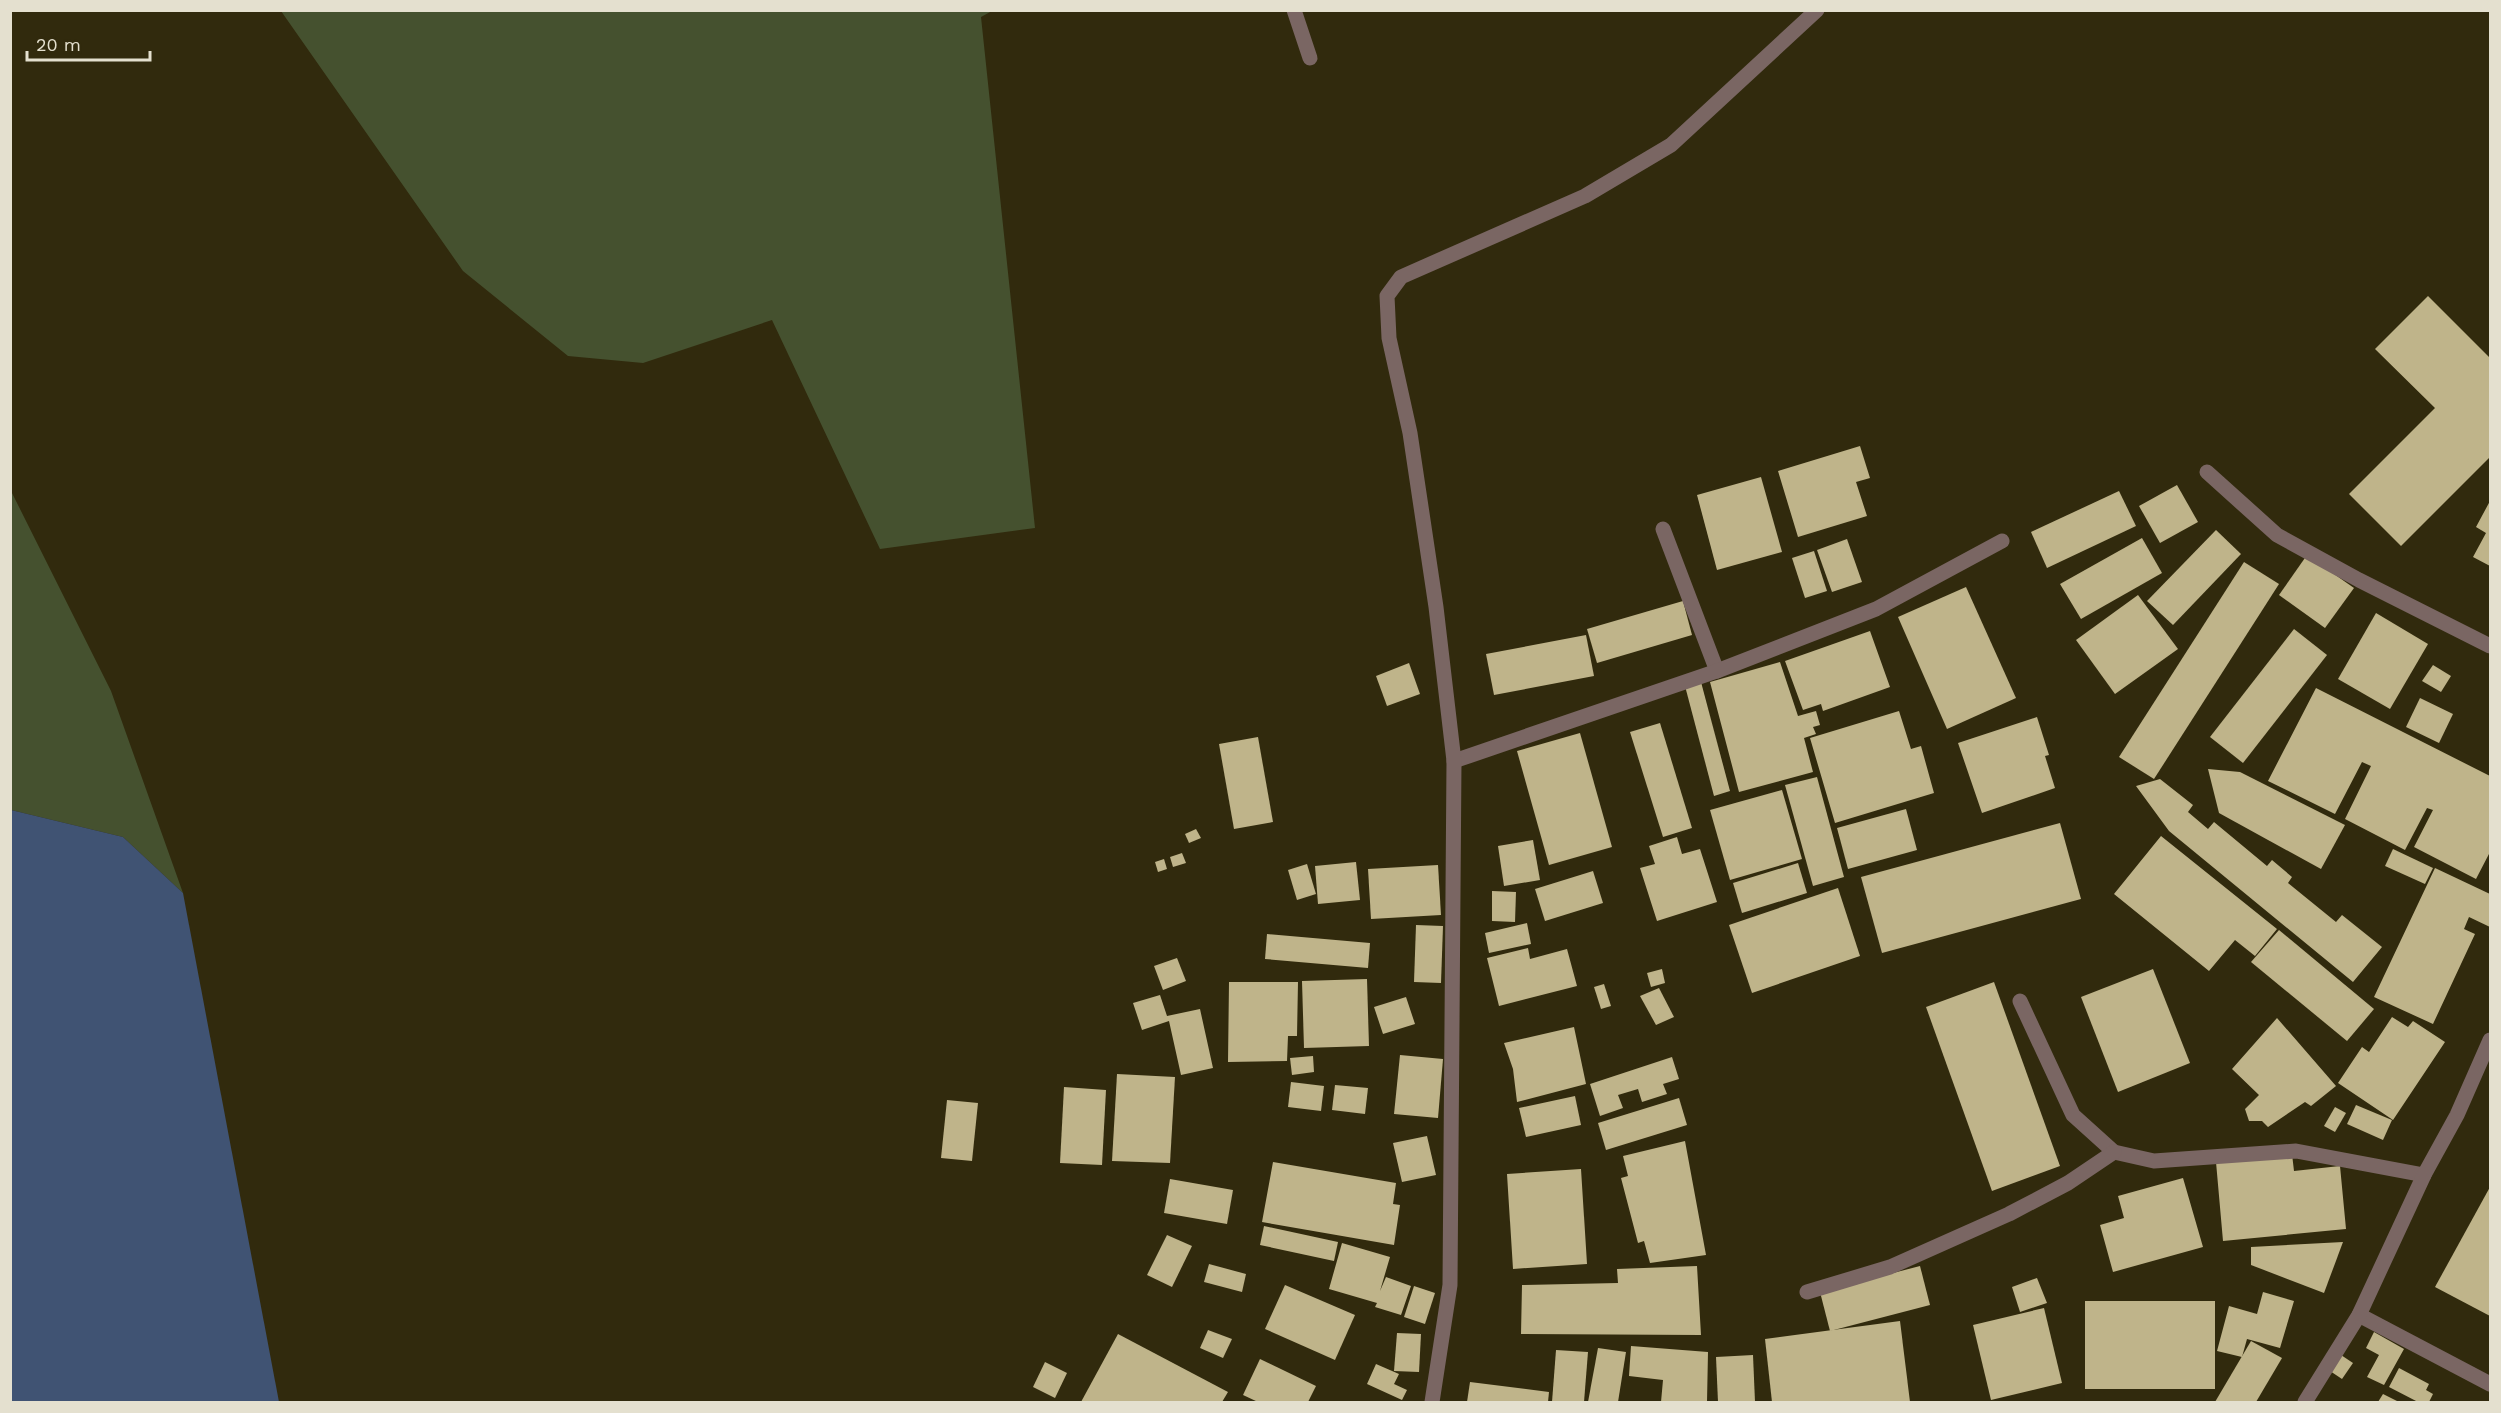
<svg xmlns="http://www.w3.org/2000/svg" width="2501" height="1413" font-family="'Work Sans',sans-serif">
  <style>
    .green { fill: #45512f }
    .water { fill: #405373 }
    .building { fill: #bfb48a }
    .lines { fill: none; stroke-linecap: round; stroke-linejoin: round }
    .minor { stroke: #7a6663; stroke-width: 15 }
  </style>
  <rect width="100%" height="100%" fill="#312a0d"/>
  <!-- green -->
  <g class="green">
    <polygon points="281,11 992,11 981,17 1035,528 880,549 772,320 643,363 568,356 463,271"/>
    <polygon points="10,489 111,691 183,893 123,837 11,810"/>
  </g>
  <!-- water -->
  <polygon class="water" points="11,810 123,837 183,893 279,1402 11,1402"/>
  <!-- building -->
  <g class="building">
    <polygon points="2428,296 2490,358 2490,457 2401,546 2349,494 2435,408 2375,349"/>
    <polygon points="1860,446 1870,478 1856,482 1867,516 1798,537 1778,471"/>
    <polygon points="1761,477 1782,552 1717,570 1697,495"/>
    <polygon points="2177,485 2198,522 2160,543 2139,506"/>
    <polygon points="2119,491 2136,526 2047,568 2031,532"/>
    <polygon points="2490,501 2490,566 2473,557 2486,533 2476,527"/>
    <polygon points="2216,530 2241,554 2173,625 2147,601"/>
    <polygon points="2142,538 2162,573 2081,619 2060,584"/>
    <polygon points="1847,539 1862,582 1832,592 1817,550"/>
    <polygon points="1814,551 1827,591 1805,598 1792,558"/>
    <polygon points="2307,555 2354,588 2325,628 2279,595"/>
    <polygon points="2244,562 2279,584 2154,779 2119,757"/>
    <polygon points="1966,587 2016,698 1947,729 1898,617"/>
    <polygon points="2138,595 2178,649 2115,694 2076,640"/>
    <polygon points="1683,601 1692,635 1597,663 1587,629"/>
    <polygon points="2376,613 2428,644 2390,709 2338,679"/>
    <polygon points="2294,629 2327,655 2243,763 2210,737"/>
    <polygon points="1870,631 1890,687 1823,711 1821,704 1803,710 1785,661"/>
    <polygon points="1586,635 1594,676 1494,695 1486,654"/>
    <polygon points="1780,662 1798,716 1816,711 1820,725 1813,727 1816,734 1804,738 1813,772 1739,792 1710,682"/>
    <polygon points="1409,663 1420,694 1387,706 1376,676"/>
    <polygon points="2433,665 2451,676 2441,692 2422,681"/>
    <polygon points="1701,682 1730,791 1714,796 1685,686"/>
    <polygon points="2316,688 2490,776 2490,852 2476,879 2414,847 2433,810 2427,808 2405,850 2345,819 2371,766 2362,762 2335,814 2268,781"/>
    <polygon points="2420,698 2453,714 2439,743 2406,727"/>
    <polygon points="1899,711 1911,749 1921,746 1934,793 1835,823 1810,738"/>
    <polygon points="2037,717 2049,755 2045,756 2055,788 1982,813 1958,743"/>
    <polygon points="1660,723 1692,828 1663,837 1630,732"/>
    <polygon points="1580,733 1612,847 1549,865 1517,751"/>
    <polygon points="1258,737 1273,822 1234,829 1219,744"/>
    <polygon points="2208,769 2240,772 2345,825 2321,869 2219,813"/>
    <polygon points="1817,777 1844,877 1813,886 1785,785"/>
    <polygon points="2160,779 2193,805 2188,812 2208,829 2214,822 2267,866 2272,860 2292,877 2288,883 2336,922 2342,915 2382,947 2353,982 2169,831 2136,786"/>
    <polygon points="1782,790 1802,859 1730,880 1710,810"/>
    <polygon points="1906,809 1917,850 1848,869 1837,828"/>
    <polygon points="2060,823 2081,899 1882,953 1861,877"/>
    <polygon points="1196,829 1201,838 1189,843 1185,834"/>
    <polygon points="2161,836 2277,929 2255,956 2235,940 2209,971 2114,894"/>
    <polygon points="1677,837 1682,854 1700,849 1717,902 1657,921 1640,868 1655,864 1649,846"/>
    <polygon points="1533,840 1540,880 1504,886 1498,846"/>
    <polygon points="2393,849 2433,868 2425,884 2385,866"/>
    <polygon points="1182,853 1186,863 1173,867 1170,857"/>
    <polygon points="1164,859 1167,869 1158,872 1155,862"/>
    <polygon points="1356,862 1360,900 1318,904 1315,866"/>
    <polygon points="1798,863 1807,893 1742,913 1733,883"/>
    <polygon points="1307,864 1316,894 1297,900 1288,870"/>
    <polygon points="1438,865 1441,915 1371,919 1368,869"/>
    <polygon points="2435,868 2490,894 2490,927 2469,917 2464,929 2475,934 2433,1024 2374,997"/>
    <polygon points="1593,871 1603,903 1545,921 1535,889"/>
    <polygon points="1838,888 1860,956 1752,993 1729,925"/>
    <polygon points="1492,891 1516,892 1515,922 1492,921"/>
    <polygon points="1527,923 1531,944 1489,953 1485,933"/>
    <polygon points="1416,925 1443,926 1441,983 1414,982"/>
    <polygon points="2279,930 2374,1009 2347,1041 2251,962"/>
    <polygon points="1267,934 1370,943 1368,968 1265,959"/>
    <polygon points="1528,948 1530,959 1567,949 1577,986 1499,1006 1487,958"/>
    <polygon points="1177,958 1186,981 1163,990 1154,966"/>
    <polygon points="1662,969 1665,983 1651,987 1647,973"/>
    <polygon points="2153,969 2190,1063 2118,1092 2081,997"/>
    <polygon points="1367,979 1369,1046 1304,1048 1302,981"/>
    <polygon points="1229,982 1298,982 1297,1036 1288,1036 1287,1061 1228,1062"/>
    <polygon points="1994,982 2060,1166 1992,1191 1926,1007"/>
    <polygon points="1604,984 1611,1006 1601,1009 1594,987"/>
    <polygon points="1659,988 1674,1017 1656,1025 1640,996"/>
    <polygon points="1160,995 1167,1016 1200,1009 1213,1068 1181,1075 1169,1021 1142,1030 1133,1003"/>
    <polygon points="1406,997 1415,1024 1383,1034 1374,1007"/>
    <polygon points="2392,1017 2408,1027 2413,1021 2445,1042 2393,1120 2338,1083 2362,1047 2369,1052"/>
    <polygon points="2277,1018 2336,1086 2311,1106 2305,1102 2268,1127 2262,1121 2249,1121 2245,1109 2259,1095 2232,1069"/>
    <polygon points="1574,1027 1586,1084 1517,1102 1513,1069 1504,1043"/>
    <polygon points="1400,1055 1443,1059 1438,1118 1394,1114"/>
    <polygon points="1313,1056 1314,1072 1292,1075 1290,1058"/>
    <polygon points="1672,1057 1679,1079 1663,1084 1667,1094 1642,1102 1638,1089 1618,1095 1623,1108 1600,1116 1590,1084"/>
    <polygon points="1117,1074 1175,1077 1170,1163 1112,1161"/>
    <polygon points="1291,1082 1324,1086 1321,1111 1288,1107"/>
    <polygon points="1335,1085 1368,1088 1365,1114 1332,1110"/>
    <polygon points="1064,1087 1106,1090 1102,1165 1060,1163"/>
    <polygon points="1575,1096 1581,1125 1526,1137 1519,1108"/>
    <polygon points="1679,1098 1687,1125 1606,1150 1598,1123"/>
    <polygon points="947,1100 978,1103 972,1161 941,1158"/>
    <polygon points="2356,1105 2392,1120 2383,1140 2347,1124"/>
    <polygon points="2335,1107 2346,1113 2335,1132 2324,1126"/>
    <polygon points="1427,1136 1436,1175 1402,1182 1393,1143"/>
    <polygon points="1685,1141 1706,1255 1650,1263 1644,1241 1638,1243 1621,1178 1628,1176 1623,1156"/>
    <polygon points="2292,1154 2294,1171 2340,1166 2346,1229 2223,1241 2216,1162"/>
    <polygon points="1273,1162 1396,1183 1393,1204 1400,1205 1394,1245 1262,1222"/>
    <polygon points="1581,1169 1587,1264 1513,1269 1507,1174"/>
    <polygon points="2183,1178 2203,1247 2113,1272 2100,1225 2124,1218 2118,1196"/>
    <polygon points="1170,1179 1233,1190 1227,1224 1164,1213"/>
    <polygon points="2490,1187 2490,1316 2435,1287"/>
    <polygon points="1264,1226 1338,1242 1334,1261 1260,1245"/>
    <polygon points="1167,1235 1192,1246 1172,1287 1147,1275"/>
    <polygon points="2343,1242 2324,1293 2251,1265 2251,1247"/>
    <polygon points="1342,1243 1390,1257 1380,1291 1386,1277 1411,1286 1401,1315 1375,1307 1377,1303 1329,1289"/>
    <polygon points="1209,1264 1246,1274 1242,1292 1204,1282"/>
    <polygon points="1697,1266 1701,1335 1521,1334 1522,1285 1618,1283 1617,1269"/>
    <polygon points="1920,1266 1930,1305 1830,1331 1820,1292"/>
    <polygon points="2037,1278 2047,1303 2020,1312 2012,1287"/>
    <polygon points="1285,1285 1355,1315 1335,1360 1265,1329"/>
    <polygon points="1414,1286 1435,1293 1425,1324 1404,1317"/>
    <polygon points="2263,1292 2294,1301 2280,1348 2247,1339 2242,1357 2217,1351 2229,1306 2257,1314"/>
    <rect x="2085" y="1301" width="130" height="88"/>
    <polygon points="2044,1308 2062,1383 1991,1400 1973,1325"/>
    <polygon points="1900,1321 1910,1402 1772,1402 1765,1339"/>
    <polygon points="1208,1330 1232,1339 1223,1358 1200,1348"/>
    <polygon points="2374,1332 2404,1349 2384,1385 2367,1377 2379,1355 2366,1348"/>
    <polygon points="1397,1333 1421,1334 1419,1372 1394,1371"/>
    <polygon points="1118,1334 1228,1392 1222,1402 1081,1402"/>
    <polygon points="2251,1341 2282,1358 2256,1402 2215,1402"/>
    <polygon points="1631,1346 1708,1352 1707,1402 1661,1402 1663,1380 1629,1376"/>
    <polygon points="1598,1348 1626,1352 1618,1402 1588,1402"/>
    <polygon points="1556,1350 1588,1352 1584,1402 1552,1402"/>
    <polygon points="1753,1355 1755,1402 1718,1402 1716,1357"/>
    <polygon points="2341,1355 2353,1363 2342,1379 2330,1371"/>
    <polygon points="1260,1359 1316,1386 1308,1402 1258,1402 1243,1395"/>
    <polygon points="1045,1362 1067,1373 1055,1398 1033,1387"/>
    <polygon points="1376,1364 1399,1374 1394,1384 1407,1390 1402,1400 1367,1384"/>
    <polygon points="2399,1368 2429,1384 2426,1390 2433,1394 2429,1402 2418,1402 2389,1387"/>
    <polygon points="1470,1382 1549,1392 1548,1402 1467,1402"/>
    <polygon points="2383,1394 2399,1402 2378,1402"/>
  </g>
  <g class="lines">
    <!-- minor -->
    <g class="minor">
      <polyline points="1294,10 1310,58"/>
      <polyline points="2207,472 2277,535 2359,580 2490,646"/>
      <polyline points="1663,529 1717,671"/>
      <polyline points="1454,761 1717,671 1876,609 2002,541"/>
      <polyline points="2020,1001 2073,1115 2114,1152 2154,1161 2296,1151 2424,1175"/>
      <polyline points="1807,1292 1890,1267 2009,1214 2068,1183 2114,1152"/>
      <polyline points="2359,1315 2490,1384"/>
      <polyline points="1432,1402 1450,1285 1454,761 1436,607 1410,433 1389,338 1387,296 1401,277 1585,196 1671,145 1817,10"/>
      <polyline points="2305,1402 2359,1315 2424,1175 2457,1115 2490,1040"/>
    </g>
  </g>
  <!-- border -->
  <rect width="2501" height="1413" fill="none" stroke="#e4e0cf" stroke-width="24"/>
  <!-- scale -->
  <path d="M27 51v9h123v-9" fill="none" stroke="#e4e0cf" stroke-width="3"/>
  <text x="36" y="51" font-size="18" fill="#e4e0cf" stroke="#312a0d" stroke-width="4.5" paint-order="stroke">20 m</text>
</svg>
